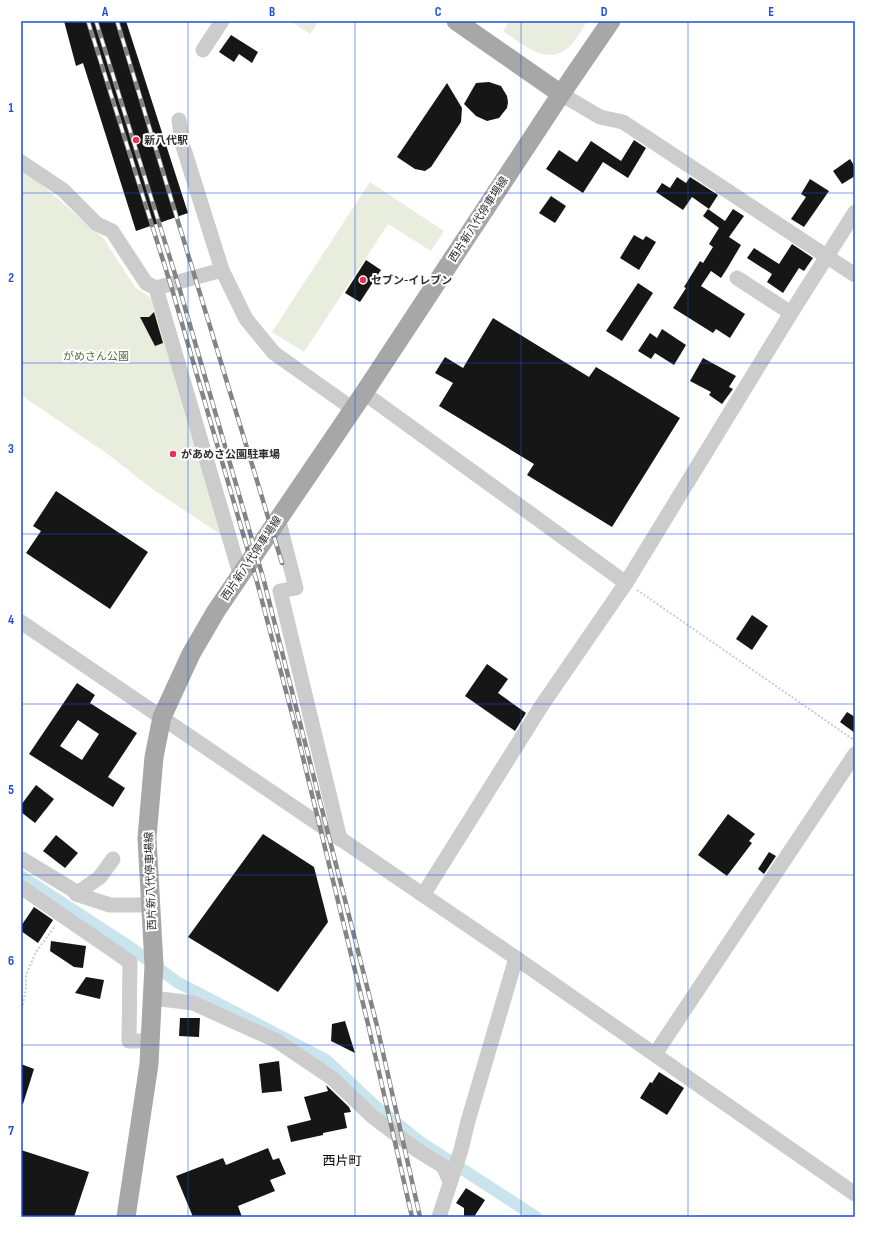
<svg xmlns="http://www.w3.org/2000/svg" width="876" height="1238" font-family="'Sofia Sans Condensed','Noto Sans JP',sans-serif">
  <style>
    .green { fill: #e8eddd }
    .lines { fill: none; stroke-linecap: round; stroke-linejoin: round }
    .canal { stroke: #c9e4ed; stroke-width: 12 }
    .building { fill: #161616; fill-rule: evenodd }
    .path { stroke: #ccc; stroke-width: 2; stroke-dasharray: 2 2; stroke-linecap: butt }
    .minor { stroke: #ccc; stroke-width: 15 }
    .major { stroke: #a7a7a7; stroke-width: 19 }
    .rail-casing { stroke: #848484; stroke-width: 4.5 }
    .rail { stroke: #fff; stroke-width: 3; stroke-dasharray: 9; stroke-linecap: butt }
    .grid { fill: none; stroke: #1d4ed8; stroke-width: 1; stroke-opacity: 0.55 }
    .poi-dot { fill: #e92f58; stroke: #fff; stroke-width: 1.5 }
    .labels { text-anchor: middle; stroke-width: 4; stroke-linejoin: round; paint-order: stroke }
    .poi-label { font-size: 11px; font-weight: bold; fill: #2f2f2f; stroke: #fff; text-anchor: start }
    .street-label { font-size: 11px; fill: #2f2f2f; stroke: #fff }
    .park-label { font-size: 11px; fill: #596c3b; stroke: #fff }
    .quarter-label { font-size: 13px; fill: #000; stroke: #fff }
    .neatline { fill: none; stroke: #1d4ed8; stroke-width: 1.5 }
    .grid-label { font-size: 13px; text-anchor: middle; font-weight: bold; fill: #1d4ed8 }
  </style>
  <rect width="100%" height="100%" fill="#fff"/>
  <!-- green -->
  <g class="green">
    <polygon points="290,21 319,21 310,34"/>
    <path d="M510 21H587C582 29 576 40 569 47 547 67 522 44 503 31Z"/>
    <polygon points="21,170 34,178 103,238 135,287 155,301 226,538 151,488 109,455 21,395"/>
    <polygon points="370,182 444,231 431,251 388,224 304,352 272,332"/>
  </g>
  <g class="lines">
    <!-- canal -->
    <polyline class="canal" points="21,876 130,947 177,982 326,1060 374,1105 419,1141 536,1217"/>
  </g>
  <!-- building -->
  <g class="building">
    <polygon points="64,21 126,21 188,213 136,231 83,63 76,66"/>
    <polygon points="231,35 258,52 252,63 239,54 234,62 219,52"/>
    <polygon points="489,82 501,86 507,96 508,102 507,108 499,118 487,121 476,116 464,104 476,83"/>
    <polygon points="447,83 462,108 461,122 431,167 425,171 415,169 397,157"/>
    <polygon points="634,140 646,148 628,178 603,162 583,193 546,169 559,150 577,162 591,141 621,161"/>
    <polygon points="850,159 855,167 855,176 842,184 833,171"/>
    <polygon points="677,177 686,183 690,177 718,195 709,209 692,197 683,210 656,192 662,183 670,188"/>
    <polygon points="810,179 829,191 804,227 791,219 806,197 801,194"/>
    <polygon points="551,196 566,206 555,223 539,213"/>
    <polygon points="708,209 725,221 733,209 744,216 729,237 741,245 728,267 721,278 711,271 701,286 745,314 730,338 716,329 713,333 673,308 686,288 684,287 700,261 703,263 713,247 709,244 719,228 703,216"/>
    <polygon points="634,235 643,240 646,236 656,242 639,270 620,258"/>
    <polygon points="792,244 813,258 804,271 799,268 783,293 767,282 772,274 747,258 754,248 779,264"/>
    <polygon points="366,260 381,270 360,302 345,293"/>
    <polygon points="638,283 653,293 622,341 606,331"/>
    <polygon points="154,312 163,343 155,346 140,317 149,317"/>
    <polygon points="493,318 589,377 596,367 680,418 612,527 527,475 534,464 439,406 453,383 435,373 445,357 463,368"/>
    <polygon points="662,329 686,345 674,365 655,353 651,359 638,351 650,333 657,338"/>
    <polygon points="703,358 736,376 729,387 733,389 722,404 709,395 711,392 690,381"/>
    <polygon points="56,491 148,552 110,609 26,553 41,531 33,526"/>
    <polygon points="752,615 768,626 752,650 736,639"/>
    <polygon points="487,664 508,679 498,693 526,713 515,731 465,696"/>
    <path d="M77 683 95 695 90 703 137 733 108 777 125 788 113 807 29 754ZM78 720 99 734 82 760 60 746Z"/>
    <polygon points="847,712 855,717 855,733 840,722"/>
    <polygon points="36,785 54,799 35,823 21,812 21,805"/>
    <polygon points="728,814 755,834 749,841 752,843 727,876 698,855"/>
    <polygon points="263,834 314,867 328,922 278,992 188,937"/>
    <polygon points="56,835 78,853 65,868 43,851"/>
    <polygon points="769,852 776,856 764,874 758,869"/>
    <polygon points="34,907 53,920 38,943 21,931 21,926"/>
    <polygon points="51,941 86,946 83,968 74,967 50,951"/>
    <polygon points="86,977 104,980 100,999 75,993"/>
    <polygon points="180,1018 200,1018 199,1037 179,1036"/>
    <polygon points="345,1021 355,1053 331,1041 332,1024"/>
    <polygon points="279,1061 282,1091 262,1093 259,1064"/>
    <polygon points="21,1064 34,1069 23,1104 21,1104"/>
    <polygon points="659,1072 684,1088 667,1115 640,1098 650,1082 652,1083"/>
    <polygon points="326,1085 349,1107 351,1112 344,1113 347,1128 323,1133 323,1135 291,1142 287,1126 311,1120 304,1097 328,1091"/>
    <polygon points="268,1148 273,1160 279,1158 286,1174 270,1180 275,1191 238,1206 242,1217 193,1217 176,1176 223,1158 226,1165"/>
    <polygon points="21,1150 89,1172 74,1217 26,1217 21,1215"/>
    <polygon points="466,1188 485,1200 474,1217 464,1217 464,1208 456,1203"/>
  </g>
  <g class="lines">
    <!-- path -->
    <g class="path">
      <polyline points="637,590 854,740"/>
      <polyline points="22,1009 26,989 26,975 36,952 55,926"/>
    </g>
    <!-- minor -->
    <g class="minor">
      <polyline points="203,50 222,21"/>
      <polyline points="561,94 600,117 623,122 855,275"/>
      <polyline points="179,120 182,143 222,270"/>
      <polyline points="21,162 63,190 97,224 112,231 146,283 156,288 222,270 246,319 274,353 353,409"/>
      <polyline points="737,278 791,313"/>
      <polyline points="156,288 240,574"/>
      <polyline points="364,393 626,583"/>
      <polyline points="278,518 296,588 280,591 340,839"/>
      <polyline points="21,622 516,958 855,1194"/>
      <polyline points="22,859 78,893"/>
      <polyline points="113,859 100,877 76,894 110,905 150,905"/>
      <polyline points="21,887 130,962 129,1041 151,1041"/>
      <polyline points="423,895 542,705 626,583 791,313 855,212"/>
      <polyline points="153,998 193,1003 277,1041 332,1078 373,1117 417,1150 443,1166 450,1181"/>
      <polyline points="655,1054 855,754"/>
      <polyline points="439,1217 461,1150 468,1121 516,958"/>
    </g>
    <!-- major -->
    <g class="major">
      <polyline points="456,21 561,94"/>
      <polyline points="126,1217 149,1064 154,965 147,838 154,757 162,717 191,654 216,611 364,393 561,94 611,21"/>
    </g>
    <defs>
      <g id="rail">
        <polyline points="88,21 172,289 257,582 296,729 368,1024 412,1217"/>
        <polyline points="96,21 179,287 264,581 377,1026 420,1217"/>
        <polyline points="117,21 282,563"/>
      </g>
    </defs>
    <!-- rail casing -->
    <use href="#rail" class="rail-casing"/>
    <!-- rail -->
    <use href="#rail" class="rail"/>
  </g>
  <!-- grid -->
  <path class="grid" d="M188 21V1217M355 21V1217M521 21V1217M688 21V1217M21 193H855M21 363H855M21 534H855M21 704H855M21 875H855M21 1045H855"/>
  <!-- markers -->
  <g class="poi-dot">
    <circle cx="136" cy="140" r="4"/>
    <circle cx="363" cy="280" r="4"/>
    <circle cx="173" cy="454" r="4"/>
  </g>
  <g class="labels">
    <!-- poi labels -->
    <g class="poi-label">
      <text x="144" y="144">新八代駅</text>
      <text x="371" y="284">セブン-イレブン</text>
      <text x="181" y="458">があめさ公園駐車場</text>
    </g>
    <!-- street labels -->
    <g class="street-label">
      <text transform="translate(478 219) rotate(-57)" y="4">西片新八代停車場線</text>
      <text transform="translate(251 558) rotate(-56)" y="4">西片新八代停車場線</text>
      <text transform="translate(150 881) rotate(-92)" y="4">西片新八代停車場線</text>
    </g>
    <!-- park labels -->
    <g class="park-label">
      <text x="96" y="360">がめさん公園</text>
    </g>
    <!-- quarter labels -->
    <g class="quarter-label">
      <text x="342" y="1165">西片町</text>
    </g>
  </g>
  <!-- border -->
  <rect width="876" height="1238" fill="none" stroke="#ffffff" stroke-width="44"/>
  <rect x="22" y="22" width="832" height="1194" class="neatline"/>
  <g class="grid-label">
    <text x="105" y="16">A</text>
    <text x="272" y="16">B</text>
    <text x="438" y="16">C</text>
    <text x="604" y="16">D</text>
    <text x="771" y="16">E</text>
    <text x="11" y="112">1</text>
    <text x="11" y="282">2</text>
    <text x="11" y="453">3</text>
    <text x="11" y="624">4</text>
    <text x="11" y="794">5</text>
    <text x="11" y="965">6</text>
    <text x="11" y="1135">7</text>
  </g>
</svg>
